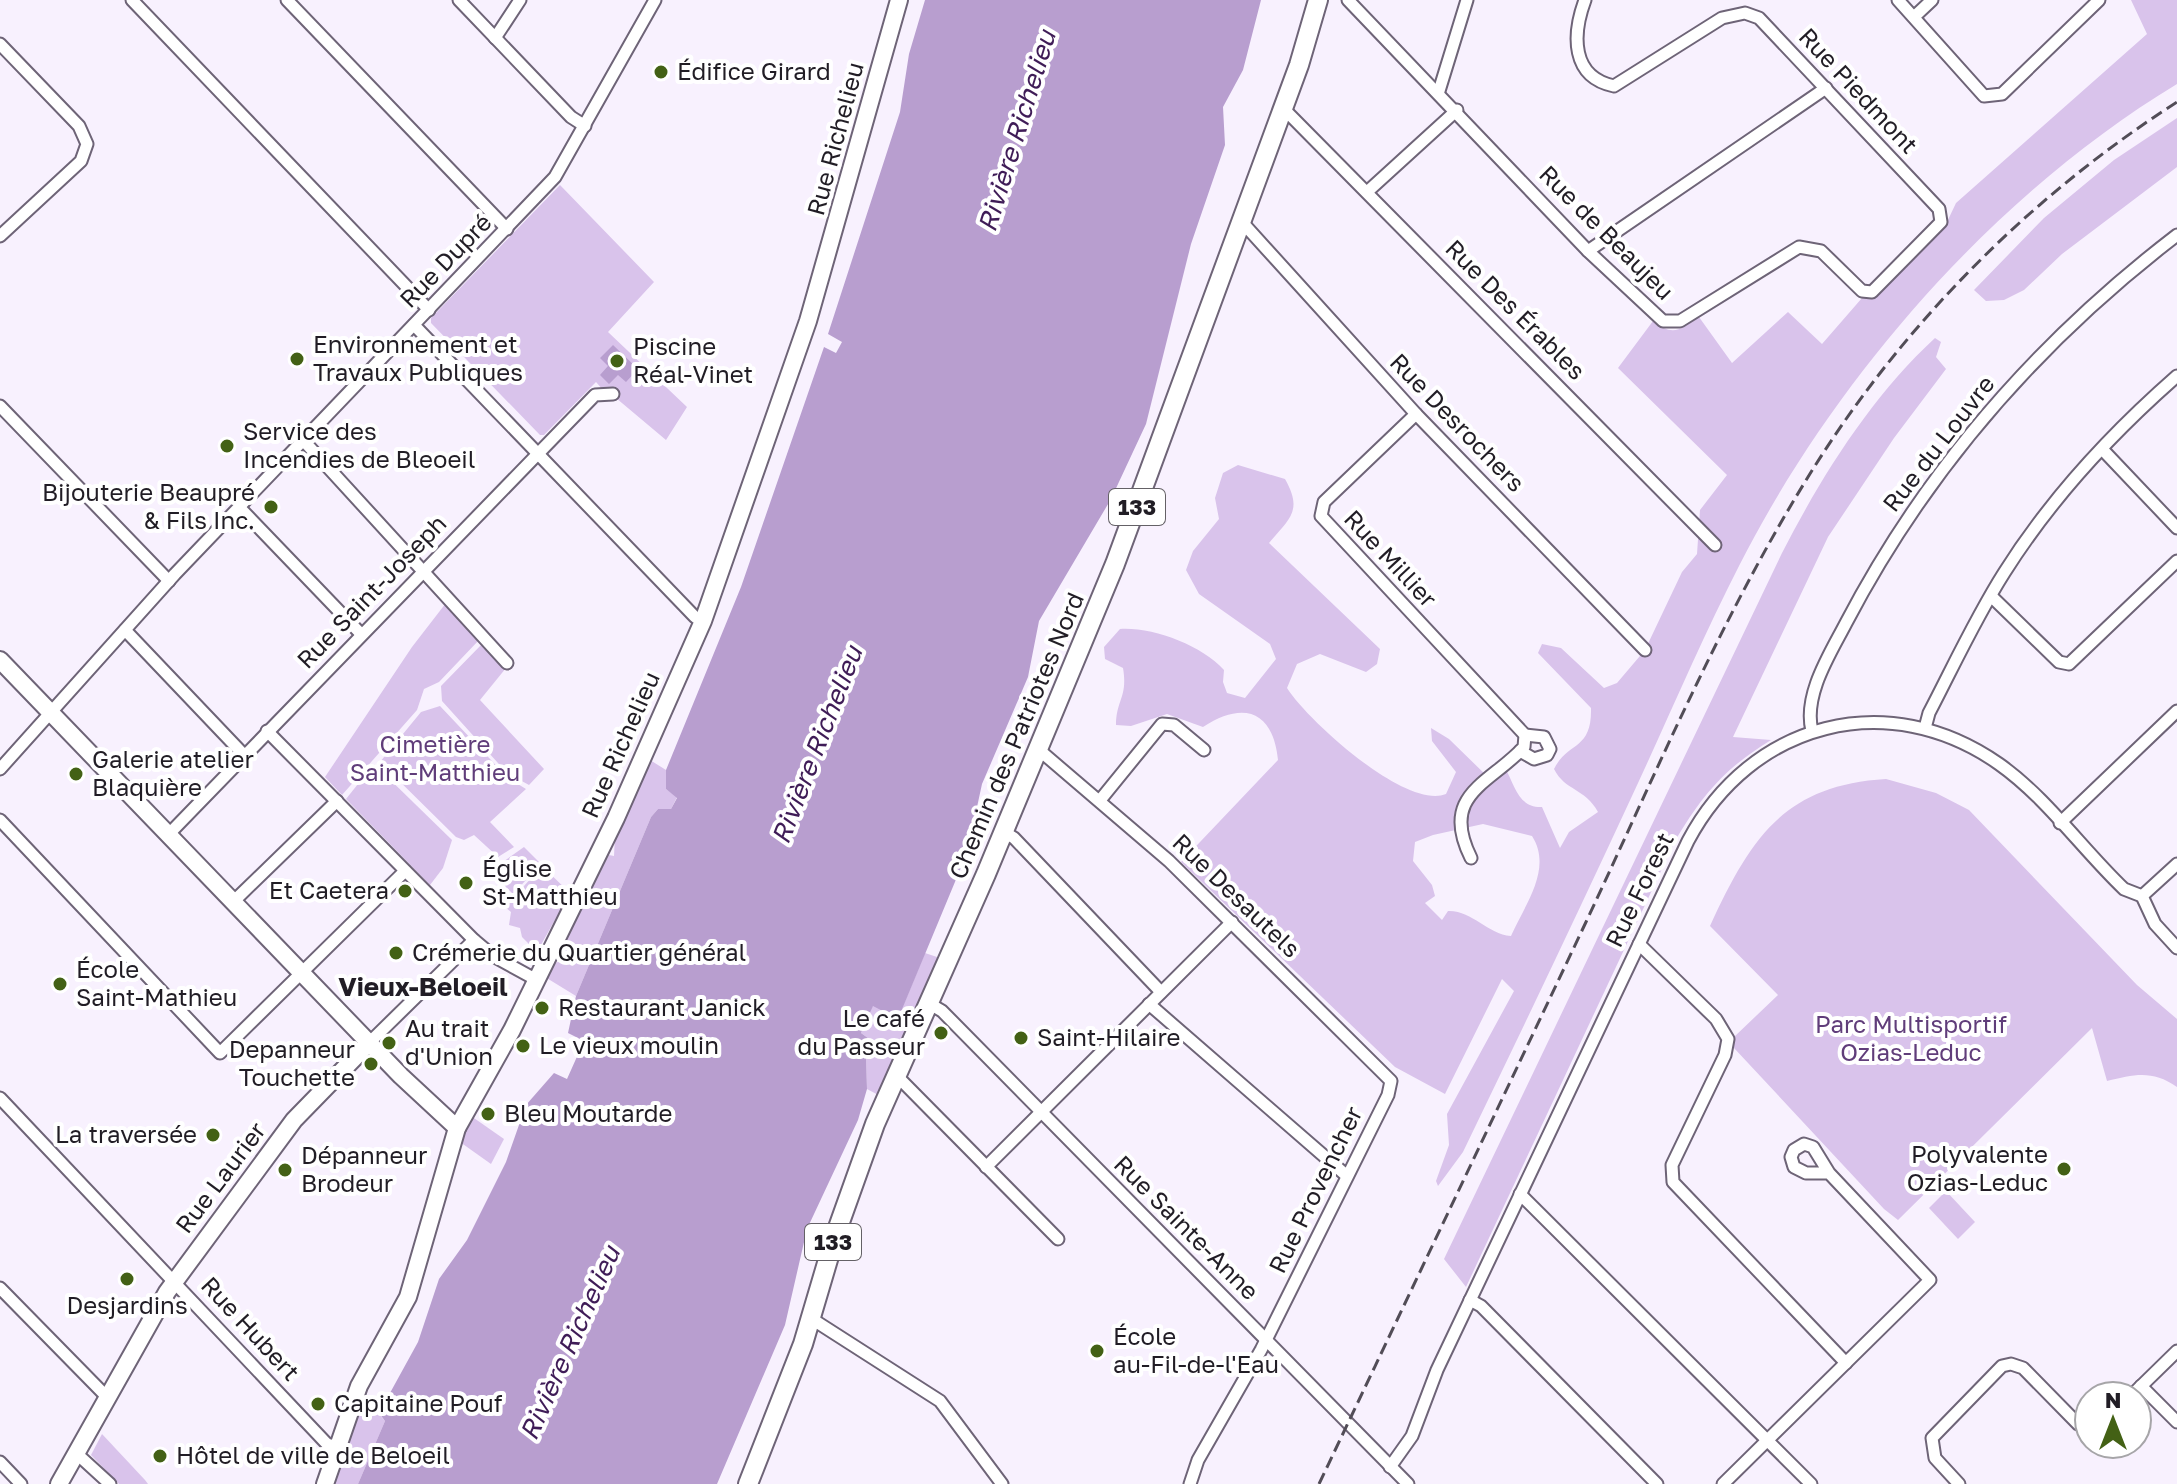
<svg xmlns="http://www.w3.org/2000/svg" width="2177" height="1484" font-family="'Golos Text',sans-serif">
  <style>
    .green { fill: #d9c3eb; fill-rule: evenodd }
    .water { fill: #b89ecf }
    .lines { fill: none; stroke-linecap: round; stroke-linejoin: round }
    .street-casing { stroke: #6e6477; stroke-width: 15 }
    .secondary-casing { stroke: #6e6477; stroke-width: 20 }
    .primary-casing { stroke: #6e6477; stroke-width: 22 }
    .street { stroke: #fff; stroke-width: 11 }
    .secondary { stroke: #fff; stroke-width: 16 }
    .primary { stroke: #fff; stroke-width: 18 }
    .rail { stroke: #524d57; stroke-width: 3; stroke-dasharray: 12 6; stroke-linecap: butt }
    .poi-dot { fill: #436115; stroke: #fff; stroke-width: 3 }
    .labels { text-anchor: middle; stroke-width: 8; stroke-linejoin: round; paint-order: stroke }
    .shield { fill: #fff; stroke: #646166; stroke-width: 2 }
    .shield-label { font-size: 22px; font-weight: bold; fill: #211d25 }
    .poi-label { font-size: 24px; fill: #211d25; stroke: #fff; text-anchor: start }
    .street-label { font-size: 24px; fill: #211d25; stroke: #fff }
    .park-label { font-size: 24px; fill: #603d7a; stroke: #fff }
    .water-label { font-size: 26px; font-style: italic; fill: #3f1c57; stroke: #fff }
    .neighbourhood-label { font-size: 26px; font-weight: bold; fill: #211d25; stroke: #fff }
  </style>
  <rect width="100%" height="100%" fill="#f8f1fe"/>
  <!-- green -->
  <g class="green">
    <path d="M2131 0H2177V84C1995 194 1836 376 1740 564 1701 640 1668 719 1632 796 1577 915 1520 1034 1463 1152L1438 1186 1436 1181 1449 1145 1447 1114 1514 991 1502 979 1445 1094 1395 1067 1181 862 1278 760C1273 710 1243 701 1203 727L1167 714 1131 726 1116 725C1116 700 1128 697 1123 668L1105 659 1104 647 1120 629C1153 627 1201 645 1224 670L1223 682 1227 693 1245 698 1276 659 1270 644 1199 594 1186 570 1193 551 1219 519 1215 498 1223 473 1238 465 1285 479C1303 511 1290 518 1269 543L1380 649 1377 664 1366 672 1320 654 1297 664 1287 688C1308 721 1406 810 1446 794L1456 772 1432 741 1431 728 1449 739 1491 780 1505 768C1515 785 1518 808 1542 807L1560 848 1569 832 1598 812C1585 788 1565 791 1554 769 1568 741 1592 751 1591 708L1538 653 1542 644 1561 648 1604 688 1617 683 1645 650 1682 572 1697 554 1700 510 1727 475 1618 368 1653 321C1673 337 1680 330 1699 317L1732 363 1788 312 1822 344 1862 298 1880 293 1947 222 1956 203 2147 34ZM1483 824 1532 836C1553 869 1525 904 1511 936 1487 934 1472 910 1448 911L1442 920 1425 903 1435 896 1432 885 1413 861 1415 842 1433 835Z"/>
    <polygon points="2177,118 2177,167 2062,254 2024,290 2004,300 1986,301 1974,290 2044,218 2114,160"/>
    <polygon points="560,185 654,282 608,332 687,407 666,440 616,398 620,393 603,390 596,382 544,435 540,435 431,323 431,318"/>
    <path d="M1935 338 1941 342 1936 357 1946 369 1894 438 1828 537 1733 737 1771 740C1725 768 1702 795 1675 841L1466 1287 1444 1259 1782 553C1821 477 1871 397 1935 338Z"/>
    <polygon points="446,603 479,640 439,682 424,689 417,710 342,795 325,777 412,647"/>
    <polygon points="483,643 506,668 480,700 544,769 529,785 507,773 442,701 441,686"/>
    <polygon points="440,706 508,778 526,789 490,822 514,847 498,857 474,835 464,840 456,837 380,762 421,712"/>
    <polygon points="650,760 666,770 666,789 677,797 671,809 658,809 651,817 576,996 545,977 552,964 564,960 560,952 609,855 614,856 615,836"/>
    <polygon points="374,764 452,840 443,868 430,885 346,799"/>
    <path d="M1886 779 1936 793 1969 810 2137 985 2177 1019V1087C2153 1070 2135 1074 2107 1081L2092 1028 1898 1220 1884 1209 1734 1048V1037L1778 995 1710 926C1750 840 1783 785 1886 779Z"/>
    <polygon points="524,847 541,864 513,894 490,871"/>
    <polygon points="542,866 570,893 537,952 534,944 531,946 522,937 520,928 509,925 511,912 505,907"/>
    <polygon points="925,953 946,960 882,1097 867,1089 866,1056 872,1041 861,1033 873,1005 898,1018"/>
    <polygon points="471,1116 504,1139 491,1164 460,1142"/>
    <polygon points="1946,1191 1975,1222 1958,1239 1929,1208"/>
    <polygon points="364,1395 381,1409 379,1414 385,1421 358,1484 332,1484"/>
    <polygon points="102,1434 145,1480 148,1484 119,1484 91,1455"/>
  </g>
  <!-- water -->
  <g class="water">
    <polygon points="925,0 1261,0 1243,70 1223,107 1225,145 1191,244 1146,424 1111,499 1039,621 1028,677 982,784 967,853 898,1019 873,1006 861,1033 872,1041 866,1056 867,1089 858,1120 807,1229 785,1325 717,1484 358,1484 385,1421 379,1413 418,1342 439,1279 467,1240 506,1162 526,1105 554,1073 567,1079 584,1041 568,1033 576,996 651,817 658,809 671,809 677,798 666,789 666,770 741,587 824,347 836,353 842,342 828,334 900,112 909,54"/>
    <polygon points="613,345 638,369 626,382 618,375 609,384 600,375 608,366 600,358"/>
  </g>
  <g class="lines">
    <defs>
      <g id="street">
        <polyline points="132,0 429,310"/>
        <polyline points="287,0 507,229"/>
        <polyline points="459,0 571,117 585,126"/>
        <path d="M1348 0 1588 251 1663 321H1680L1799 247 1821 251 1862 291 1872 292 1941 222 1939 209 1759 18 1745 13 1722 18 1614 86C1571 77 1572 35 1585 0"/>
        <polyline points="1898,0 1984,96 2002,94 2099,0"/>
        <polyline points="1915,16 1932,0"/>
        <polyline points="495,38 520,0"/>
        <polyline points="0,44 79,126 87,144 81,161 0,236"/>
        <polyline points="1439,91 1467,0"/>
        <polyline points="1283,108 1715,545"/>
        <polyline points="1367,192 1457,110"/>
        <polyline points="1242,222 1416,414 1645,650"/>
        <polyline points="1588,251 1826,88"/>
        <polyline points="414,325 695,617 703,621"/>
        <polyline points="0,406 169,581"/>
        <path d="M1416 414 1324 502 1321 516 1525 735 1524 747C1490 784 1439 794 1471 858"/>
        <polyline points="303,440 507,663"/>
        <polyline points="2102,449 2177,528"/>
        <polyline points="239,507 361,634"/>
        <polyline points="1991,596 2059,662 2069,664 2177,561"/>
        <polyline points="125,630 244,755"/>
        <path d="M1925 728 1929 713C1953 667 1976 617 2004 573 2050 500 2112 433 2177 376"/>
        <polyline points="267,731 474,940 493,956 535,979"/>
        <path d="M1812 731C1803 695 1830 654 1846 623 1926 470 2040 340 2177 235"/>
        <polyline points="1038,749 1169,861 1391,1081 1388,1095 1261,1350 1198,1460 1190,1484"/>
        <polyline points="1520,751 1534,759 1547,755 1550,749 1544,737 1525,735"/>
        <polyline points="0,769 175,574 555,177 655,0"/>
        <polyline points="1101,799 1162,724 1174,725 1204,750"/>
        <polyline points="0,820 220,1053 405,871"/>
        <polyline points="2060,823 2177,711"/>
        <polyline points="1004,832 1014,838 1161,992"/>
        <polyline points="168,835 595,395 613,394"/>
        <polyline points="2142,896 2177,864"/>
        <polyline points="233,902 337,801"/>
        <polyline points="1639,944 1716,1019 1728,1039 1725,1055 1672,1165 1673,1182 1846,1363"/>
        <polyline points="930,1004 942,1011 1408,1484"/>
        <polyline points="1149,1004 1347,1176"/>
        <polyline points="369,1043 474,940"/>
        <polyline points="896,1075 1058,1239"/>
        <polyline points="0,1098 327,1444 337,1447"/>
        <polyline points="986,1167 1232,922"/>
        <polyline points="1520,1194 1811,1484"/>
        <polyline points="0,1288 106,1396"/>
        <polyline points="1470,1300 1481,1306 1657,1484"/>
        <polyline points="812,1319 940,1401 1002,1484"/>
        <polyline points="2141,1386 2177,1422"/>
        <polyline points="2131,1396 2177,1351"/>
        <polyline points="76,1453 110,1484"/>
        <polyline points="0,1462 21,1484"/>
        <path d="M1390 1467 1412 1436 1437 1370 1688 841C1751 722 1888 686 1999 764 2046 797 2082 849 2124 889L2142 896 2155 924 2177 948"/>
        <polyline points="1723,1484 1930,1280 1829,1173 1813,1147 1804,1144 1794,1150 1791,1157 1794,1167 1806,1173 1829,1173"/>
        <polyline points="1959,1484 1935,1458 1932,1438 2002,1366 2011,1364 2023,1368 2078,1424 2089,1429"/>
      </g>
      <g id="secondary">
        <polyline points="0,660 401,1076 457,1128"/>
        <polyline points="59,1484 167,1292 294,1120 369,1043"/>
        <polyline points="325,1484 359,1386 408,1297 457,1128 512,1030 616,818 703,621 808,321 899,0"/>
      </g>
      <polyline id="primary" points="748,1484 803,1344 835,1236 875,1124 986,874 1115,564 1299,65 1318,0"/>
    </defs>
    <!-- street casing -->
    <use href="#street" class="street-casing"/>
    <!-- secondary casing -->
    <use href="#secondary" class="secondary-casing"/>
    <!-- primary casing -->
    <use href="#primary" class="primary-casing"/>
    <!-- street -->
    <use href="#street" class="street"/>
    <!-- secondary -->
    <use href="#secondary" class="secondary"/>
    <!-- primary -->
    <use href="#primary" class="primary"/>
    <!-- rail -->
    <path class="rail" d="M1319 1484C1408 1297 1497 1110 1586 922 1656 773 1721 618 1808 477 1900 327 2029 197 2177 102"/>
  </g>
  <!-- markers -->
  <g class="poi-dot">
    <circle cx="661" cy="72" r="8"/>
    <circle cx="297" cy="359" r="8"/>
    <circle cx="617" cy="361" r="8"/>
    <circle cx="227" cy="446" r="8"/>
    <circle cx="271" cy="507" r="8"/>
    <circle cx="76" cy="774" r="8"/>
    <circle cx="466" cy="883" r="8"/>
    <circle cx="405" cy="891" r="8"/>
    <circle cx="396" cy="953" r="8"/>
    <circle cx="60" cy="984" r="8"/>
    <circle cx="542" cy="1008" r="8"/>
    <circle cx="941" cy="1033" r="8"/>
    <circle cx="1021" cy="1038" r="8"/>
    <circle cx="389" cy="1043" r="8"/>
    <circle cx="523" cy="1046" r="8"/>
    <circle cx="371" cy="1064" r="8"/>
    <circle cx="488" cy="1114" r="8"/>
    <circle cx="213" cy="1135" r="8"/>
    <circle cx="2064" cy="1169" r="8"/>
    <circle cx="285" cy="1170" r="8"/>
    <circle cx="127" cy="1279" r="8"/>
    <circle cx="1097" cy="1351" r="8"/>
    <circle cx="318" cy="1404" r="8"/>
    <circle cx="160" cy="1456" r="8"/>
  </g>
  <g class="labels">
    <!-- shield labels -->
    <g class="shield">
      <rect x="1109" y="489" width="56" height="36" rx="6"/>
      <rect x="805" y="1224" width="56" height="36" rx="6"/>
    </g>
    <g class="shield-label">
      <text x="1137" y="515">133</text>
      <text x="833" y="1250">133</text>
    </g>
    <!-- poi labels -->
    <g class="poi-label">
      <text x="677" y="80">Édifice Girard</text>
      <text x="313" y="353">Environnement et<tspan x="313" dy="28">Travaux Publiques</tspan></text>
      <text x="633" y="355">Piscine<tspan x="633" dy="28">Réal-Vinet</tspan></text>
      <text x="243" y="440">Service des<tspan x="243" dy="28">Incendies de Bleoeil</tspan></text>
      <text x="255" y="501" text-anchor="end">Bijouterie Beaupré<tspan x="255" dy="28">&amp; Fils Inc.</tspan></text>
      <text x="92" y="768">Galerie atelier<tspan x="92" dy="28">Blaquière</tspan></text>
      <text x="482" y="877">Église<tspan x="482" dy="28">St-Matthieu</tspan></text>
      <text x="389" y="899" text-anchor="end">Et Caetera</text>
      <text x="412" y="961">Crémerie du Quartier général</text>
      <text x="76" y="978">École<tspan x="76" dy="28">Saint-Mathieu</tspan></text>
      <text x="558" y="1016">Restaurant Janick</text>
      <text x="925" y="1027" text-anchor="end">Le café<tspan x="925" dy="28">du Passeur</tspan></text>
      <text x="405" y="1037">Au trait<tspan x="405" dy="28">d'Union</tspan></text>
      <text x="1037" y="1046">Saint-Hilaire</text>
      <text x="539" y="1054">Le vieux moulin</text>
      <text x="355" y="1058" text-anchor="end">Depanneur<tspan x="355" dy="28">Touchette</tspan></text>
      <text x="504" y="1122">Bleu Moutarde</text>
      <text x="197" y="1143" text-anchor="end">La traversée</text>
      <text x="2048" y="1163" text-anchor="end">Polyvalente<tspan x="2048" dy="28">Ozias-Leduc</tspan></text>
      <text x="301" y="1164">Dépanneur<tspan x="301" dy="28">Brodeur</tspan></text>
      <text x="127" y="1314" text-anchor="middle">Desjardins</text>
      <text x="1113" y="1345">École<tspan x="1113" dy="28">au-Fil-de-l'Eau</tspan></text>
      <text x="334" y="1412">Capitaine Pouf</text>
      <text x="176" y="1464">Hôtel de ville de Beloeil</text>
    </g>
    <!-- street labels -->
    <g class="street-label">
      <text transform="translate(1858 91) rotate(47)" y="8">Rue Piedmont</text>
      <text transform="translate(836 139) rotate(-75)" y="8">Rue Richelieu</text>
      <text transform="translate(1606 233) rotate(45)" y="8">Rue de Beaujeu</text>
      <text transform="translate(446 261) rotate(-46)" y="8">Rue Dupré</text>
      <text transform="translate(1515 310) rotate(45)" y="8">Rue Des Érables</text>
      <text transform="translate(1457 423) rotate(46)" y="8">Rue Desrochers</text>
      <text transform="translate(1939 444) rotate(-52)" y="8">Rue du Louvre</text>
      <text transform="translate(1390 559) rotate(47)" y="8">Rue Millier</text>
      <text transform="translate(372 592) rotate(-46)" y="8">Rue Saint-Joseph</text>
      <text transform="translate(1017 736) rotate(-67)" y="8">Chemin des Patriotes Nord</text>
      <text transform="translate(621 745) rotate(-66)" y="8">Rue Richelieu</text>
      <text transform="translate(1640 890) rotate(-64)" y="8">Rue Forest</text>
      <text transform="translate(1236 896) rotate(44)" y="8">Rue Desautels</text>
      <text transform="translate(221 1178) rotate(-53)" y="8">Rue Laurier</text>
      <text transform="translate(1316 1190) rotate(-64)" y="8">Rue Provencher</text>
      <text transform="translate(1186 1228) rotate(45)" y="8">Rue Sainte-Anne</text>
      <text transform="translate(250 1329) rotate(47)" y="8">Rue Hubert</text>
    </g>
    <!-- park labels -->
    <g class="park-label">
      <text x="435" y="753">Cimetière<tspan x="435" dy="28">Saint-Matthieu</tspan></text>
      <text x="1911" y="1033">Parc Multisportif<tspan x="1911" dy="28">Ozias-Leduc</tspan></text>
    </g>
    <!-- water labels -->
    <g class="water-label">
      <text transform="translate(1017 131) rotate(-73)" y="9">Rivière Richelieu</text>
      <text transform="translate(817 745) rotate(-69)" y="9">Rivière Richelieu</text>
      <text transform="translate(570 1343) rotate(-66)" y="9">Rivière Richelieu</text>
    </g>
    <!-- neighbourhood labels -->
    <g class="neighbourhood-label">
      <text x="423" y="996">Vieux-Beloeil</text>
    </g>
  </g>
  <!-- north arrow -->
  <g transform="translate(2113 1420)"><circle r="38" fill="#ffffff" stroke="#a6a5a8" stroke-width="2"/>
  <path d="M0-6L14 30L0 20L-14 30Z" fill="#436115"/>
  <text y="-12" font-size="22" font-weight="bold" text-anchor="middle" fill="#211d25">N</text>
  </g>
</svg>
